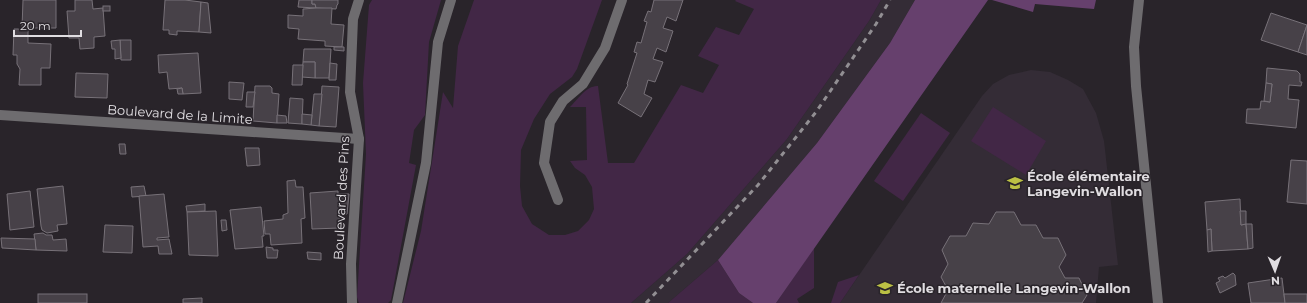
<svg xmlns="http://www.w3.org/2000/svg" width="1307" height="303" font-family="Montserrat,sans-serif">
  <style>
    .built { fill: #342c36 }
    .green { fill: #422746 }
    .forest { fill: #66406d }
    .building { fill: #474148; stroke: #777178 }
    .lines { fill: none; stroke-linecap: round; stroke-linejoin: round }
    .minor { stroke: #6e6c6f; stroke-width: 10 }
    .rail { stroke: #928f93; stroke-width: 3; stroke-dasharray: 5 5; stroke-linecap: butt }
    .labels { text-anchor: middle; stroke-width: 3; stroke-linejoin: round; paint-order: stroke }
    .street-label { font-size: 13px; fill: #e0dde1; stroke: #29242a }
    .poi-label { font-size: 13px; font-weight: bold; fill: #e0dde1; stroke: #29242a; text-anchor: start }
  </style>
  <rect width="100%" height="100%" fill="#29242a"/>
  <!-- built -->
  <g class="built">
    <polygon points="881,0 915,0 890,43 817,143 718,260 668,303 631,303 687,254 787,139 869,21"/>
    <polygon points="1031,70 1050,72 1068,80 1083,89 1096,113 1104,141 1118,265 1099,267 1096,303 840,303 982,96 993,84 1009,75"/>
  </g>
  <!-- green -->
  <g class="green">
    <polygon points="372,0 441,0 429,42 425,115 414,130 409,163 416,165 391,300 388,303 359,303 357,297 366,154 363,83 369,5"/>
    <path d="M474 0H602L577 69 572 77 550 94 534 119 521 150 520 186 522 206 532 224 549 235H565L578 231 589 220 594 209 592 187 585 175 575 168 570 161 587 160 586 107H570C577 100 587 85 598 86L608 163H634L681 85 703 93 719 65 698 56 716 27 739 35 754 9 735 1 736 0H881L869 21 787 139 687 254 631 303H403L421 231 443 92 453 108 458 46Z"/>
    <polygon points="993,107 1046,141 1026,175 971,141"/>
    <polygon points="921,113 950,133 903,201 874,181"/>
    <polygon points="814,248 814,288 797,299 799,303 776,303"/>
    <polygon points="718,260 739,293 753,303 668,303"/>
    <polygon points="859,275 840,303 831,303 838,282"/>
  </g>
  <!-- forest -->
  <g class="forest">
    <polygon points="915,0 988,0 776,303 753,303 739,293 718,260 817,143 890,43"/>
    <polygon points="992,0 1096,0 1094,9 1035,4 1033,12"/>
  </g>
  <!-- building -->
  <g class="building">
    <polygon points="23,0 56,0 56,28 22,28"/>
    <polygon points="75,0 92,0 93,9 103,8 105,36 94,37 94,48 80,49 79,38 69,38 67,11 75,11"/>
    <polygon points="165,0 185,0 201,2 199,32 177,31 177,35 169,34 169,30 163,30"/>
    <polygon points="299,0 312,0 312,4 315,4 316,8 298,7"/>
    <polygon points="312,0 338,0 338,4 337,5 336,9 316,8 315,4 312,4"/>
    <polygon points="654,0 683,0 676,21 667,17 663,28 673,31 666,52 657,48 653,59 663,62 655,82 648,80 644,94 652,98 641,117 618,103 628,85 627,84 637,53 634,52 637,42 641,43 647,22 644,21 648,11 651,12"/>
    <polygon points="201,2 208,3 211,33 199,32"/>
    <rect x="103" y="6" width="7" height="5"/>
    <polygon points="316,8 332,8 331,24 344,25 342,47 325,46 325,41 298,39 299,29 288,28 288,15 303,16 303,9"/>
    <polygon points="1271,13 1307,25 1298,52 1261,40"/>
    <polygon points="1307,25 1307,55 1298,52"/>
    <polygon points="14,29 28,29 28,43 51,44 50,68 41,68 41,85 19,85 20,69 17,64 17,55 13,55"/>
    <polygon points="120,40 131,40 131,60 121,60"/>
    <polygon points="120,40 121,58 115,59 115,49 112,49 111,41"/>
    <polygon points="334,47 344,47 344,51 334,50"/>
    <polygon points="304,49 331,49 329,78 315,78 315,62 303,62"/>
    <polygon points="198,53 201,93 183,94 182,88 169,89 167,72 159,73 158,55"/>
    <polygon points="303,62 315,62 315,78 302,77"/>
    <polygon points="330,63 337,64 336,80 329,80"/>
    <polygon points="293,65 303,65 302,85 292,85"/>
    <polygon points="1267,68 1297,71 1300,74 1300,82 1302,82 1301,86 1289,85 1288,99 1299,100 1296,128 1246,123 1247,109 1260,109 1261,101 1270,102 1272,84 1266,83"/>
    <polygon points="76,73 108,74 107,98 75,97"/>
    <polygon points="229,82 244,83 242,100 229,99"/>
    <polygon points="1266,83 1272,84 1270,102 1264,101"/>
    <polygon points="255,86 270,86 272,88 272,93 279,94 277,123 253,121"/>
    <polygon points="322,86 339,87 336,127 319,126"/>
    <polygon points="182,88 183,94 178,94 177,89"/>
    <polygon points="247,92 255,92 253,107 246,107"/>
    <polygon points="314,94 322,94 319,126 311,125"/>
    <polygon points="290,98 303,99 302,124 288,123"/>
    <polygon points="302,114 312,115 311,125 302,124"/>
    <polygon points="277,115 286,116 287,123 277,123"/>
    <polygon points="119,144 125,144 126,154 120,154"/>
    <polygon points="245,148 259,148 260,165 247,166"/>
    <polygon points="1291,160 1307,161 1307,204 1287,202"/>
    <polygon points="295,180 296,187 303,187 305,218 301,219 302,243 271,245 270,234 265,234 264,221 283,219 283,215 288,213 287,181"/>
    <polygon points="63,186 67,224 57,225 58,231 47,233 42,230 41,226 37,189"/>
    <polygon points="144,186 146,196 132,197 131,187"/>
    <polygon points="30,191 34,227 10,230 7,194"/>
    <polygon points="338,191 338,194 349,194 347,214 339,214 340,228 312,229 310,193"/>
    <polygon points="164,194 169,237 157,238 157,240 169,239 172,254 159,254 158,246 143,247 139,196"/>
    <polygon points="1240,199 1241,225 1246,224 1248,249 1212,251 1211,229 1207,230 1205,202"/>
    <polygon points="205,204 205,211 187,212 186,206"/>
    <polygon points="261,207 264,236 262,236 263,247 235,249 230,210"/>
    <polygon points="216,211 218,256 189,255 187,212"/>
    <polygon points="1240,211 1246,211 1246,224 1241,225"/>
    <polygon points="996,212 1014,212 1021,225 1036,225 1043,238 1058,238 1066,255 1059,267 1065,278 1079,278 1087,295 1082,303 941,303 948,290 941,277 948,264 942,250 950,236 966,236 973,223 989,224"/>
    <polygon points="221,220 226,220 227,230 222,231"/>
    <polygon points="1246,224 1252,224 1253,248 1248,249"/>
    <polygon points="105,225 133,226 132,253 103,252"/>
    <polygon points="1211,229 1212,251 1208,252 1207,230"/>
    <polygon points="43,233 46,235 52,235 53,240 66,239 67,251 36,250 34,234"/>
    <polygon points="1,238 35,239 36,250 2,248"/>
    <polygon points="266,247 273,248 273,250 278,250 277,258 267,258"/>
    <polygon points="307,252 321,253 321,260 308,259"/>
    <polygon points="1233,273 1235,275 1236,285 1220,293 1216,283 1220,281 1218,278 1223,276 1225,278"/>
    <polygon points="1282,278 1285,303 1251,303 1248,283"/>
    <rect x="38" y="294" width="49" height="9"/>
    <polygon points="1284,294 1307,294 1307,303 1285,303"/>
    <polygon points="202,298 202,303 183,303 183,299"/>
  </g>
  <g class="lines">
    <!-- minor -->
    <g class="minor">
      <polyline points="1139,0 1134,47 1136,86 1158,303"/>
      <polyline points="0,115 359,139"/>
      <polyline points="558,200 544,163 550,122 563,101 583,84 605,48 622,0"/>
      <polyline points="352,303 351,264 359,139 350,92 353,19 359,0"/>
      <polyline points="397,303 426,163 438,42 451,0"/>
    </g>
    <!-- rail -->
    <polyline class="rail" points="646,303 758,185 816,112 876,24 890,0"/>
  </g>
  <!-- icons -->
  <defs>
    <symbol id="school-bare" viewBox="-9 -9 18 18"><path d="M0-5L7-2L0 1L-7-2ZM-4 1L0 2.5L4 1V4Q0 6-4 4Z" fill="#bbc044" stroke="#29242a" stroke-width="2.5" paint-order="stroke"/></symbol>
  </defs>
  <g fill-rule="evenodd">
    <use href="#school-bare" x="1004" y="172" width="22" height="22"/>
    <use href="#school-bare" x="874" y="277" width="22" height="22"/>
  </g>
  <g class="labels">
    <!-- street labels -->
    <g class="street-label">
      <text transform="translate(180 114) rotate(4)" y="5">Boulevard de la Limite</text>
      <text transform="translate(341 198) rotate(-87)" y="5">Boulevard des Pins</text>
    </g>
    <!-- poi labels -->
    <g class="poi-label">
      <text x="1027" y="181">École élémentaire<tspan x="1027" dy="15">Langevin-Wallon</tspan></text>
      <text x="897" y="293">École maternelle Langevin-Wallon</text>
    </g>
  </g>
  <!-- north arrow -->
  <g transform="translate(1275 271) rotate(178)" stroke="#29242a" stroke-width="3" paint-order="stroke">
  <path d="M0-3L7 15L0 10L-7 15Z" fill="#e0dde1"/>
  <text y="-6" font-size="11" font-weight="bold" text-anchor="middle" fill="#e0dde1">N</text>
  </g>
  <!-- scale -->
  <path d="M14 30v6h67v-6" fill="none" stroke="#e0dde1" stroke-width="2"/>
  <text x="20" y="30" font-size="12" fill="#e0dde1" stroke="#29242a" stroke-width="3" paint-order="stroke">20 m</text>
</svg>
